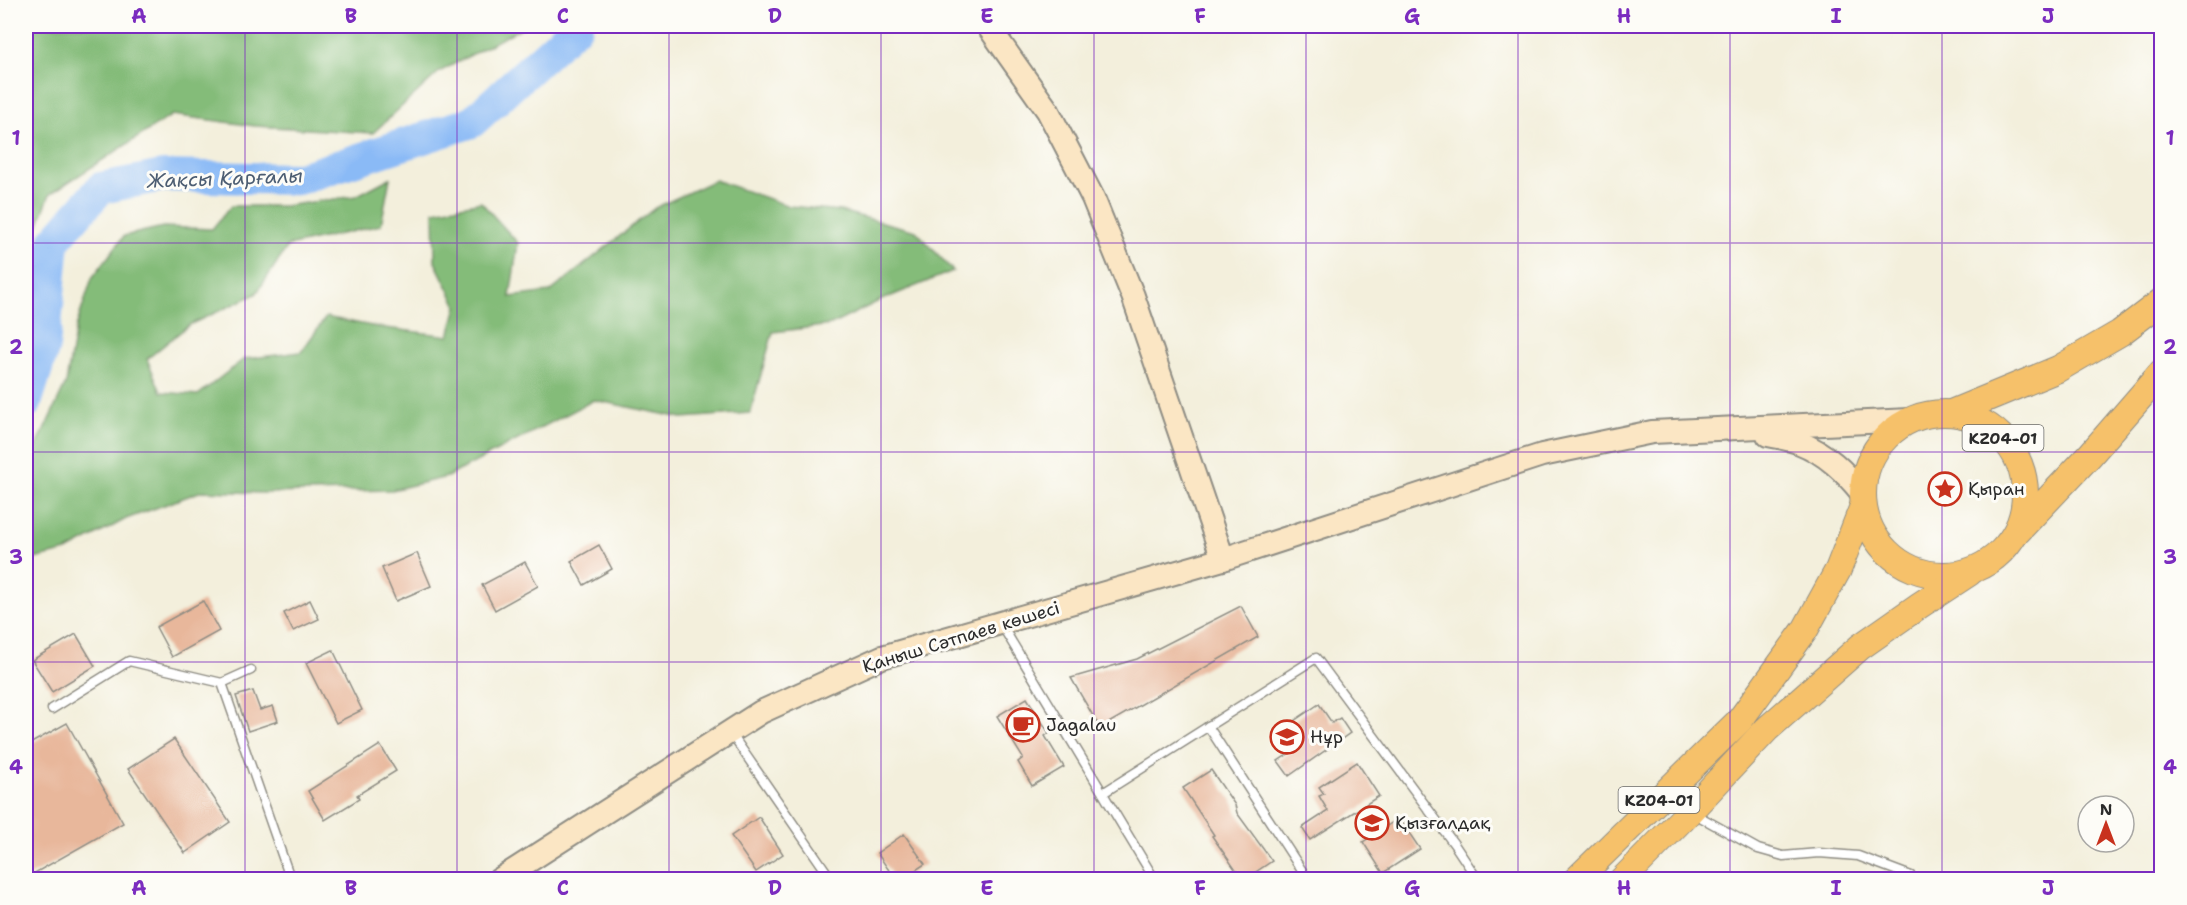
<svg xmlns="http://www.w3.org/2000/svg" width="2187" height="905" font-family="'Shantell Sans',sans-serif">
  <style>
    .forest { fill: #84bc79; stroke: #587452; stroke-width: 1.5 }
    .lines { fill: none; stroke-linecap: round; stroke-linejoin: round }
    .river { stroke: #8abaf6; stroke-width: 32 }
    .building { fill: #e8b79b }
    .lane-casing { stroke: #8f8d84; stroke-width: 11 }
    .secondary-casing { stroke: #8f8d84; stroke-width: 26 }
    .primary-casing { stroke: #8f8d84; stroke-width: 28 }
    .lane { stroke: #fff; stroke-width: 8 }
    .secondary { stroke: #fbe6c4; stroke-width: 22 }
    .primary { stroke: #f6c16b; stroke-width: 26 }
    .grid { fill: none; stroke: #7b2cbf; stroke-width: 1.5; stroke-opacity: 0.55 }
    .labels { text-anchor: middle; stroke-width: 6; stroke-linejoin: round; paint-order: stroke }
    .shield { fill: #fdfcf7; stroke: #6a6a68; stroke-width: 1.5 }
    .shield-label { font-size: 16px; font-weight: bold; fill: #2b2b2b }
    .poi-label { font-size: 18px; fill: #2b2b2b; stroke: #fdfcf7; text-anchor: start }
    .street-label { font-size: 18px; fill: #2b2b2b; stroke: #fdfcf7 }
    .water-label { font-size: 20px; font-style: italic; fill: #4c5d72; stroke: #fdfcf7 }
    .neatline { fill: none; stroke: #7b2cbf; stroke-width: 2 }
    .grid-label { font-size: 20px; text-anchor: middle; font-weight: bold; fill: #7b2cbf }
  </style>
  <rect width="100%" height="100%" fill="#fdfcf7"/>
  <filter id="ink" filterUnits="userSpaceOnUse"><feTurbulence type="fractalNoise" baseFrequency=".0167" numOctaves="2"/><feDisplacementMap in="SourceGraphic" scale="12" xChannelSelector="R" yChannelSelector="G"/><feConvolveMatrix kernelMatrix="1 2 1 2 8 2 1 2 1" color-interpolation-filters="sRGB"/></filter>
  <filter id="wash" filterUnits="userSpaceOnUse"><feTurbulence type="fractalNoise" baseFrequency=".008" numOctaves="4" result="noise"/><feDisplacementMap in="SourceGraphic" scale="24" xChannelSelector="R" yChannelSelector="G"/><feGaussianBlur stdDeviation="1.35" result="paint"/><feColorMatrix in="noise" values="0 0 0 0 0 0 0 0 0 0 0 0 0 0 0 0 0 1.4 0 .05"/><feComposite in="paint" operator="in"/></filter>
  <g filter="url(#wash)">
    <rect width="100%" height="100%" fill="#f3efdc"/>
    <!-- forest -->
    <g class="forest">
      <polygon points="26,26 525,26 439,72 373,133 255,126 172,115 50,194 26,257"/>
      <polygon points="390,178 381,225 288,246 256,294 189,325 147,359 161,392 198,395 244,359 301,352 326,317 377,327 449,336 457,306 435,262 434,211 481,202 518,243 510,297 550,292 655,208 715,180 789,206 840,211 916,231 953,271 879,301 831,325 773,332 750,413 682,418 594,400 447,477 392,490 264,493 202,491 126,519 67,551 26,561 26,458 38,443 66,383 76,327 92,278 124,236 163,227 212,229 231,206 284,206 356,196"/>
    </g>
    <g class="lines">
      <!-- river -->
      <polyline class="river" points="26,403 44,346 54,241 101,188 163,176 298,179 472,122 577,26"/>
    </g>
    <g id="blocks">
      <!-- building -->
      <g class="building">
        <polygon points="599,545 612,569 584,585 571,561"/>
        <polygon points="417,553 431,586 396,601 382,568"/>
        <polygon points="525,562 538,586 495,610 482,585"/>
        <polygon points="310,600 319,619 293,631 284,613"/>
        <polygon points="203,601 219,631 172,657 156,627"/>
        <polygon points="1241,606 1258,637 1100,728 1071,678 1137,659"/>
        <polygon points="76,634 95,666 52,692 32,660"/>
        <polygon points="333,650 362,710 336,723 306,663"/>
        <polygon points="253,691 260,710 273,706 278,721 248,731 236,696"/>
        <polygon points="1027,698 1049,733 1045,736 1064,767 1032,786 1018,762 1023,758 997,716"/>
        <polygon points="1319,704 1332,723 1340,718 1350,733 1289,776 1278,761 1299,747 1285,727"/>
        <polygon points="67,723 123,823 26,878 26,746"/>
        <polygon points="174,739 230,822 185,853 128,769"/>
        <polygon points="380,745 396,771 357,795 359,799 325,820 308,791"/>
        <polygon points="1357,762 1379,796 1310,840 1302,828 1328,811 1319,796 1324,794 1319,787"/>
        <polygon points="1211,770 1235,805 1237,813 1272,861 1245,879 1242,879 1212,836 1214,835 1183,788"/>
        <polygon points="759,817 783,854 756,872 731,836"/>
        <polygon points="1399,818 1420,849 1383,873 1363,842"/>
        <polygon points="904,834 925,864 902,879 895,879 877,853"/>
      </g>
    </g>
  </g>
  <g filter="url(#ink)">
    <use href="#blocks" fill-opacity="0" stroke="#8f8d84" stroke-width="1.5"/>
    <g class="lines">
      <defs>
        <g id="lane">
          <polyline points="1001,624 1155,880"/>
          <polyline points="222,683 251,670"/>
          <polyline points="52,709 129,661 222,683 288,872 287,880"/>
          <polyline points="1208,726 1308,880"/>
          <polyline points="730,732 832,880"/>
          <polyline points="1103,793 1316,658 1454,844 1478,880"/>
          <polyline points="1693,813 1758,849 1783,856 1819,853 1858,856 1911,876 1915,880"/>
        </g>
        <g id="secondary">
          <polyline points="988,26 1048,111 1093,198 1133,296 1223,559 1542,455 1652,432 1910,420"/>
          <path d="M1768 435C1779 437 1790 439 1800 443 1826 453 1845 472 1862 493"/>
          <polyline points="499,880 761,712 882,657 1223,559"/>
        </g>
        <g id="primary">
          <polyline points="1951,413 2058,369 2120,333 2162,301"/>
          <circle cx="1944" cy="494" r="81"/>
          <polyline points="2018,531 2090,455 2162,372"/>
          <polyline points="1576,880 1740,720 1805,630 1838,570 1863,506"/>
          <polyline points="1622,880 1690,811 1767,729 1860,647 1920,605 1969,573"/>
        </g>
      </defs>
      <!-- lane casing -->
      <use href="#lane" class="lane-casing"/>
      <!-- secondary casing -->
      <use href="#secondary" class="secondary-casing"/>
      <!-- primary casing -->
      <use href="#primary" class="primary-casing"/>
      <!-- lane -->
      <use href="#lane" class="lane"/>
      <!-- secondary -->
      <use href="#secondary" class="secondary"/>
      <!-- primary -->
      <use href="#primary" class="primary"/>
    </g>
  </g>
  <!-- grid -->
  <path class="grid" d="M245 26V880M457 26V880M669 26V880M881 26V880M1094 26V880M1306 26V880M1518 26V880M1730 26V880M1942 26V880M26 243H2162M26 452H2162M26 662H2162"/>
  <!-- icons -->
  <defs>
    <symbol id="sight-ring" viewBox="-11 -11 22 22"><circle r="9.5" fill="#fdfcf7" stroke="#c8321e" stroke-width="1.5"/><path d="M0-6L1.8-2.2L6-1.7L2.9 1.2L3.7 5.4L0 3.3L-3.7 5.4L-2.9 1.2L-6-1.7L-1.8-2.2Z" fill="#c8321e"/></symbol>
    <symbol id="cafe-ring" viewBox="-11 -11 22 22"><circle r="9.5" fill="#fdfcf7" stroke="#c8321e" stroke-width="1.5"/><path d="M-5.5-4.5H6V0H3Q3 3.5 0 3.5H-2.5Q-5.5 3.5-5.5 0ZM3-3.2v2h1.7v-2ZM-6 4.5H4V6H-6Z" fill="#c8321e"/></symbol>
    <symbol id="school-ring" viewBox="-11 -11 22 22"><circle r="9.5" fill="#fdfcf7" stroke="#c8321e" stroke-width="1.5"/><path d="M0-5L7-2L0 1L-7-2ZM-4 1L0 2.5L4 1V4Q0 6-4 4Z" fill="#c8321e"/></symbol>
  </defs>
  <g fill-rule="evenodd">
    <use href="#sight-ring" x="1926" y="470" width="38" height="38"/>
    <use href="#cafe-ring" x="1004" y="706" width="38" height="38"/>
    <use href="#school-ring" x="1268" y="718" width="38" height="38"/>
    <use href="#school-ring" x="1353" y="804" width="38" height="38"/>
  </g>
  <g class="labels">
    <!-- shield labels -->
    <g class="shield">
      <rect x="1962.5" y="425" width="81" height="26" rx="4.5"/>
      <rect x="1618.5" y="787" width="81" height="26" rx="4.5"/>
    </g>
    <g class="shield-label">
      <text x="2003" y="444">KZ04-01</text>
      <text x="1659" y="806">KZ04-01</text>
    </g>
    <!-- poi labels -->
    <g class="poi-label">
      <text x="1968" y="495">Қыран</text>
      <text x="1046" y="731">Jagalau</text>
      <text x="1310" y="743">Нұр</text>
      <text x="1395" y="829">Қызғалдақ</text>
    </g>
    <!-- street labels -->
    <g class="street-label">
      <text transform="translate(961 637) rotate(-17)" y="6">Қаныш Сәтпаев көшесі</text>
    </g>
    <!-- water labels -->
    <g class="water-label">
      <text transform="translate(225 178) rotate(-2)" y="7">Жақсы Қарғалы</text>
    </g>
  </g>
  <!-- margin -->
  <rect width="2187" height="905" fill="none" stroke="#fdfcf7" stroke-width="66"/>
  <!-- north arrow -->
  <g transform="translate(2106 824)"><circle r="28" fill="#fdfcf7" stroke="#a9a8a5" stroke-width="1.5"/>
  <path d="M0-4.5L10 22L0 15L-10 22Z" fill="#c8321e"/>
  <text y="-9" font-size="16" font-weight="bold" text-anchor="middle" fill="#2b2b2b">N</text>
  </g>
  <rect x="33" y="33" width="2121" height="839" class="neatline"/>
  <g class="grid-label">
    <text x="139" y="23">A</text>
    <text x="351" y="23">B</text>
    <text x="563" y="23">C</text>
    <text x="775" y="23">D</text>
    <text x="987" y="23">E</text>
    <text x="1200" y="23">F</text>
    <text x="1412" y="23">G</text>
    <text x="1624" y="23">H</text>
    <text x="1836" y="23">I</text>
    <text x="2048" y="23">J</text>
    <text x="16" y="145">1</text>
    <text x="2170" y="145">1</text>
    <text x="16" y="354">2</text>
    <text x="2170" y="354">2</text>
    <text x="16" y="564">3</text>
    <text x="2170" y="564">3</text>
    <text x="16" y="774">4</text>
    <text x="2170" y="774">4</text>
    <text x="139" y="895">A</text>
    <text x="351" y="895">B</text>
    <text x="563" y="895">C</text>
    <text x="775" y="895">D</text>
    <text x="987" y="895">E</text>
    <text x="1200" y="895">F</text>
    <text x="1412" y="895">G</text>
    <text x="1624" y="895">H</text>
    <text x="1836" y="895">I</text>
    <text x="2048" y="895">J</text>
  </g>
</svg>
